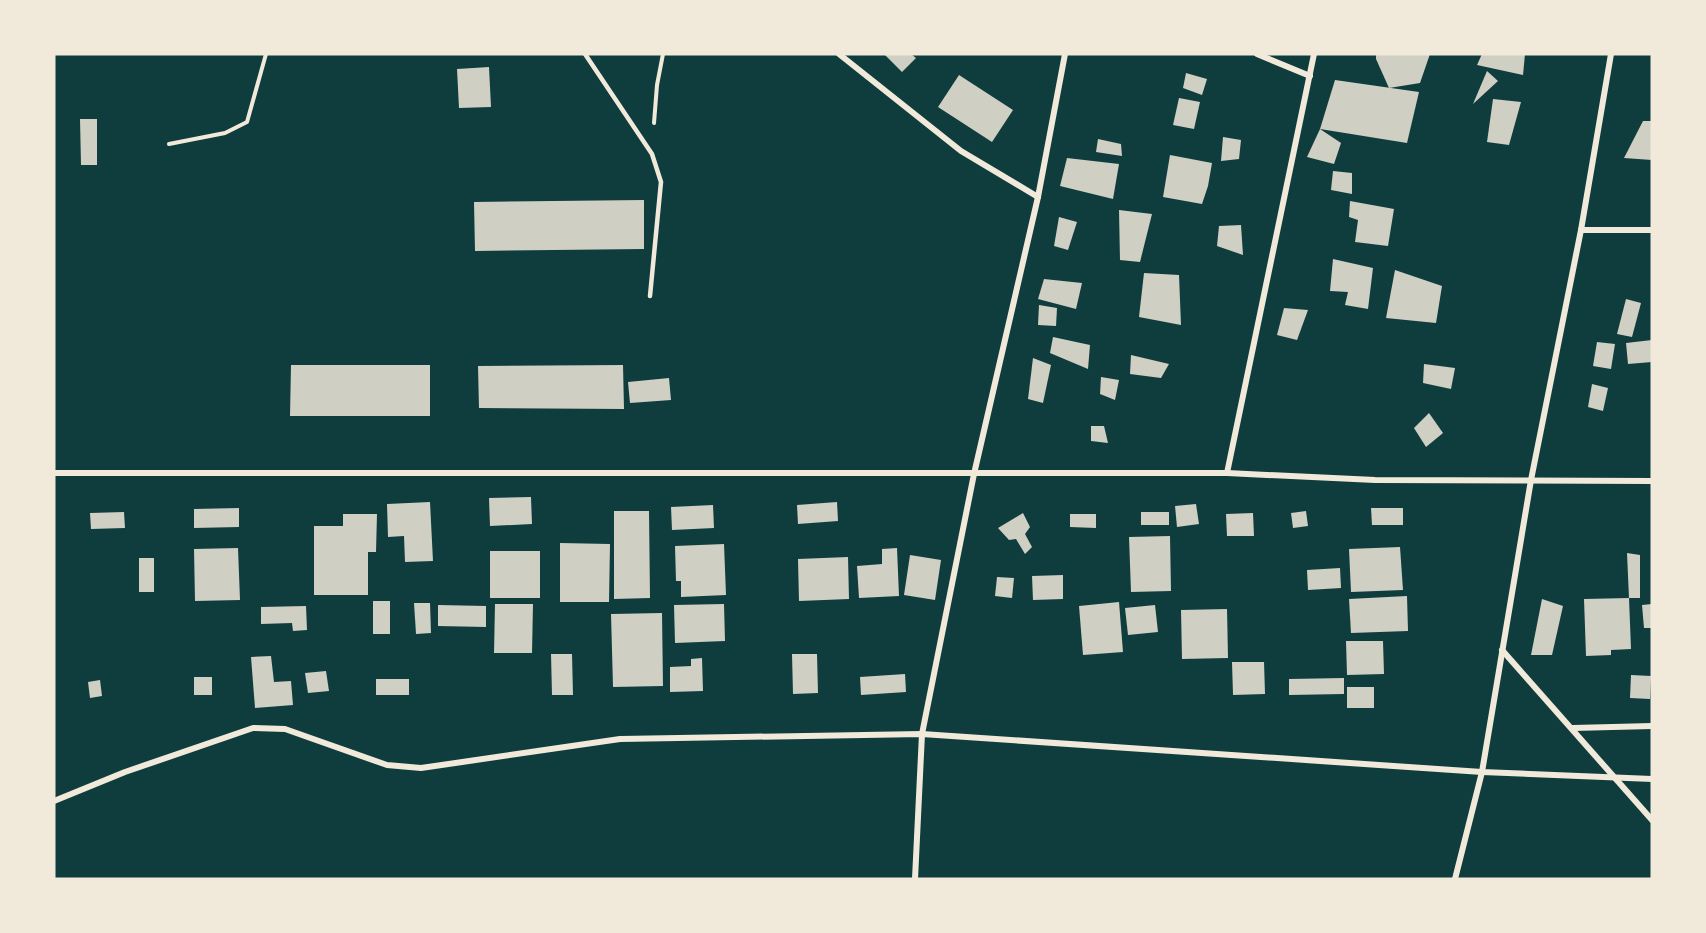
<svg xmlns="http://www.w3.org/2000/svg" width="1706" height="933" font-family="Raleway,sans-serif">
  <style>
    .building { fill: #cfcfc3 }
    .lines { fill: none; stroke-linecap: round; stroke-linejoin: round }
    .path { stroke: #f1e9da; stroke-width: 4 }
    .service { stroke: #f1e9da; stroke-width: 4.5 }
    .minor { stroke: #f1e9da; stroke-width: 6 }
  </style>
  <rect width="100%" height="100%" fill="#0f3d3e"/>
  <!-- building -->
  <g class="building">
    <polygon points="884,54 911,54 916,58 902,72"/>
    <polygon points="1376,54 1430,54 1420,83 1389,88 1376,59"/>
    <polygon points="1482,54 1525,54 1523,75 1477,65"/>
    <polygon points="489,67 491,107 459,108 457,69"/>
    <polygon points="1487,71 1498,81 1473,104"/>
    <polygon points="1186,73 1207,79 1202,95 1183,88"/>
    <polygon points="959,75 1013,110 992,142 938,107"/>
    <polygon points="1335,80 1419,92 1407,143 1320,129"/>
    <polygon points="1179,98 1200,102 1194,129 1173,125"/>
    <polygon points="1493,99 1521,102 1509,145 1487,142"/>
    <polygon points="80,119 97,119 97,165 81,165"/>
    <polygon points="1643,121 1652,121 1652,160 1624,158"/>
    <polygon points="1320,129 1341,143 1334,164 1307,157"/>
    <polygon points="1223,137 1241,140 1239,159 1221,161"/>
    <polygon points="1098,139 1121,144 1122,156 1096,152"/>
    <polygon points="1170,155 1212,163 1208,186 1202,204 1163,197"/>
    <polygon points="1067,158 1119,164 1113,199 1060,186"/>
    <polygon points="1333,171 1352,173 1352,194 1331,190"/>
    <polygon points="644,200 644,249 475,251 474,202"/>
    <polygon points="1350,201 1394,209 1388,246 1355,242 1358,220 1349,217"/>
    <polygon points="1119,210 1152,214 1140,262 1120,260"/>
    <polygon points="1059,217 1077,222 1068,250 1054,246"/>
    <polygon points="1241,225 1243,255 1217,246 1219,226"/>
    <polygon points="1333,259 1373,268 1368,309 1345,305 1348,292 1330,291"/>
    <polygon points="1395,270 1442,286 1436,323 1386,318"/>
    <polygon points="1144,273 1179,275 1181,325 1139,317"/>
    <polygon points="1044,279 1082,283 1076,309 1038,299"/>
    <polygon points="1626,299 1641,303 1632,337 1617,334"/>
    <polygon points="1039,305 1057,308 1056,326 1038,325"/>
    <polygon points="1284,308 1308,310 1297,340 1277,335"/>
    <polygon points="1053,337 1090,345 1088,369 1050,353"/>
    <polygon points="1652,340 1652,362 1628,364 1626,343"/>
    <polygon points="1597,342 1615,344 1611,369 1593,366"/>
    <polygon points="1131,355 1169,364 1161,378 1130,374"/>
    <polygon points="1033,358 1051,365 1043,403 1028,399"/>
    <polygon points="1424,364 1455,368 1451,389 1423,383"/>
    <polygon points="291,365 430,365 430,416 290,416"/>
    <polygon points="623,365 624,409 479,408 478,366"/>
    <polygon points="1101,377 1119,380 1115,400 1100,394"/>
    <polygon points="669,378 671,400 630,403 628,382"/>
    <polygon points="1592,384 1608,388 1603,411 1588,407"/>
    <polygon points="1429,413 1443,433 1426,447 1414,428"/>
    <polygon points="1091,426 1104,426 1108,443 1091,441"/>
    <polygon points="531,497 532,524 490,526 489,498"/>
    <polygon points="430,502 433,561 405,562 404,536 388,537 387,504"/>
    <polygon points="837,502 838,521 798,524 797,505"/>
    <polygon points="1196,504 1199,524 1177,527 1175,506"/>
    <polygon points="713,505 714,528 672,530 671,507"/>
    <polygon points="239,508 239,527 194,528 194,509"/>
    <polygon points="1371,508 1403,508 1403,525 1372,525"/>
    <polygon points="614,511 649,511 650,598 614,599"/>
    <polygon points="1306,511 1308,526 1293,528 1291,513"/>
    <polygon points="124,512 125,528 91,529 90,513"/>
    <rect x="1141" y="512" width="28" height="13"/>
    <polygon points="1023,513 1030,527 1025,534 1032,547 1025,554 1016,539 1009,540 998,528"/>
    <polygon points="1253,513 1254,536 1227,536 1226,514"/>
    <polygon points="343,514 377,514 376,552 368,552 368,595 314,595 314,526 343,526"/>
    <polygon points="1070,514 1096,514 1096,528 1070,527"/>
    <polygon points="1170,536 1171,591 1131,592 1129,537"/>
    <polygon points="560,543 610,544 609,602 560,602"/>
    <polygon points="724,544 726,595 681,597 681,581 676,581 675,546"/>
    <polygon points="1400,547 1403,590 1351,592 1349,549"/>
    <polygon points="238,548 240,600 195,601 194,549"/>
    <polygon points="897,548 899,596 859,598 857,566 882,564 882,549"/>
    <rect x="490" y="551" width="50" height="47"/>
    <polygon points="1627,553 1640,555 1640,598 1629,598"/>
    <polygon points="910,555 941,560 935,600 904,595"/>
    <polygon points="848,557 849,599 799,601 798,559"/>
    <rect x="139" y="558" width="15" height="34"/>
    <polygon points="1340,568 1341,588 1308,590 1307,570"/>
    <polygon points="1063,575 1063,599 1033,600 1032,576"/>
    <polygon points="997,577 1014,578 1012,598 995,596"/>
    <polygon points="1407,596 1408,631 1351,633 1349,599"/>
    <polygon points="1629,598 1631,649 1611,650 1611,655 1586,656 1584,599"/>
    <polygon points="1542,599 1563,606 1552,655 1531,655"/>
    <rect x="373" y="601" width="17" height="33"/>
    <polygon points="1119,602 1123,652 1083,655 1079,606"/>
    <polygon points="414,603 430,603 431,633 416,634"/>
    <polygon points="495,604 533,604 532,653 494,653"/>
    <polygon points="724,604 725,641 675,643 674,605"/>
    <polygon points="1652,604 1652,628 1644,628 1642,605"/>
    <polygon points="438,605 486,606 486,627 438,626"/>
    <polygon points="1155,605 1158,632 1128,635 1125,608"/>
    <polygon points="306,606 307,630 293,631 292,623 261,624 261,607"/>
    <polygon points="1227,609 1228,658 1182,659 1181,610"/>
    <polygon points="662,613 663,686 613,687 611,614"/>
    <polygon points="1346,641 1383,641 1384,674 1347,675"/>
    <polygon points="551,654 572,654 573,695 552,695"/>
    <polygon points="792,654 817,654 818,693 793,694"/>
    <polygon points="271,656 274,682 291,681 293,705 255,708 251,657"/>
    <polygon points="702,658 703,691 670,692 670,667 691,666 691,659"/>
    <polygon points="1232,662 1264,662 1265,694 1233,695"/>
    <polygon points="326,671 329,691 308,693 305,673"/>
    <polygon points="905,674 906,692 861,695 860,677"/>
    <polygon points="1631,675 1651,676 1650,699 1630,698"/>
    <rect x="194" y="677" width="18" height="18"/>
    <polygon points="1344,678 1344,694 1289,695 1289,679"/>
    <rect x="376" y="679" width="33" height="16"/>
    <polygon points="100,680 102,696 90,698 88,682"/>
    <rect x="1347" y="687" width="27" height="21"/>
  </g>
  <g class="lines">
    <!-- path -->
    <g class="path">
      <polyline points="654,123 657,85 663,54"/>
      <polyline points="169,144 225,133 247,122 266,54"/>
    </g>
    <!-- service -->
    <polyline class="service" points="585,54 652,154 661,182 650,296"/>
    <!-- minor -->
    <g class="minor">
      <polyline points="839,54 961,151 1038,197"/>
      <polyline points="1257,54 1310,76"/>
      <polyline points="1581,230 1652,230"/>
      <polyline points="54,473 1227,473 1375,480 1652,481"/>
      <polyline points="1227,473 1314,54"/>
      <polyline points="1502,650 1652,820"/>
      <polyline points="1573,728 1652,726"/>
      <polyline points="54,801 125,772 253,728 285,729 387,765 421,768 620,739 922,734 1482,772 1652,779"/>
      <polyline points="915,879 922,734 974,474 1038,197 1065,54"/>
      <polyline points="1455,879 1482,772 1531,480 1581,230 1611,54"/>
    </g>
  </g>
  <!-- border -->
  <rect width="1706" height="933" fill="none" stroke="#f1e9da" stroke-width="111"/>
</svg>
